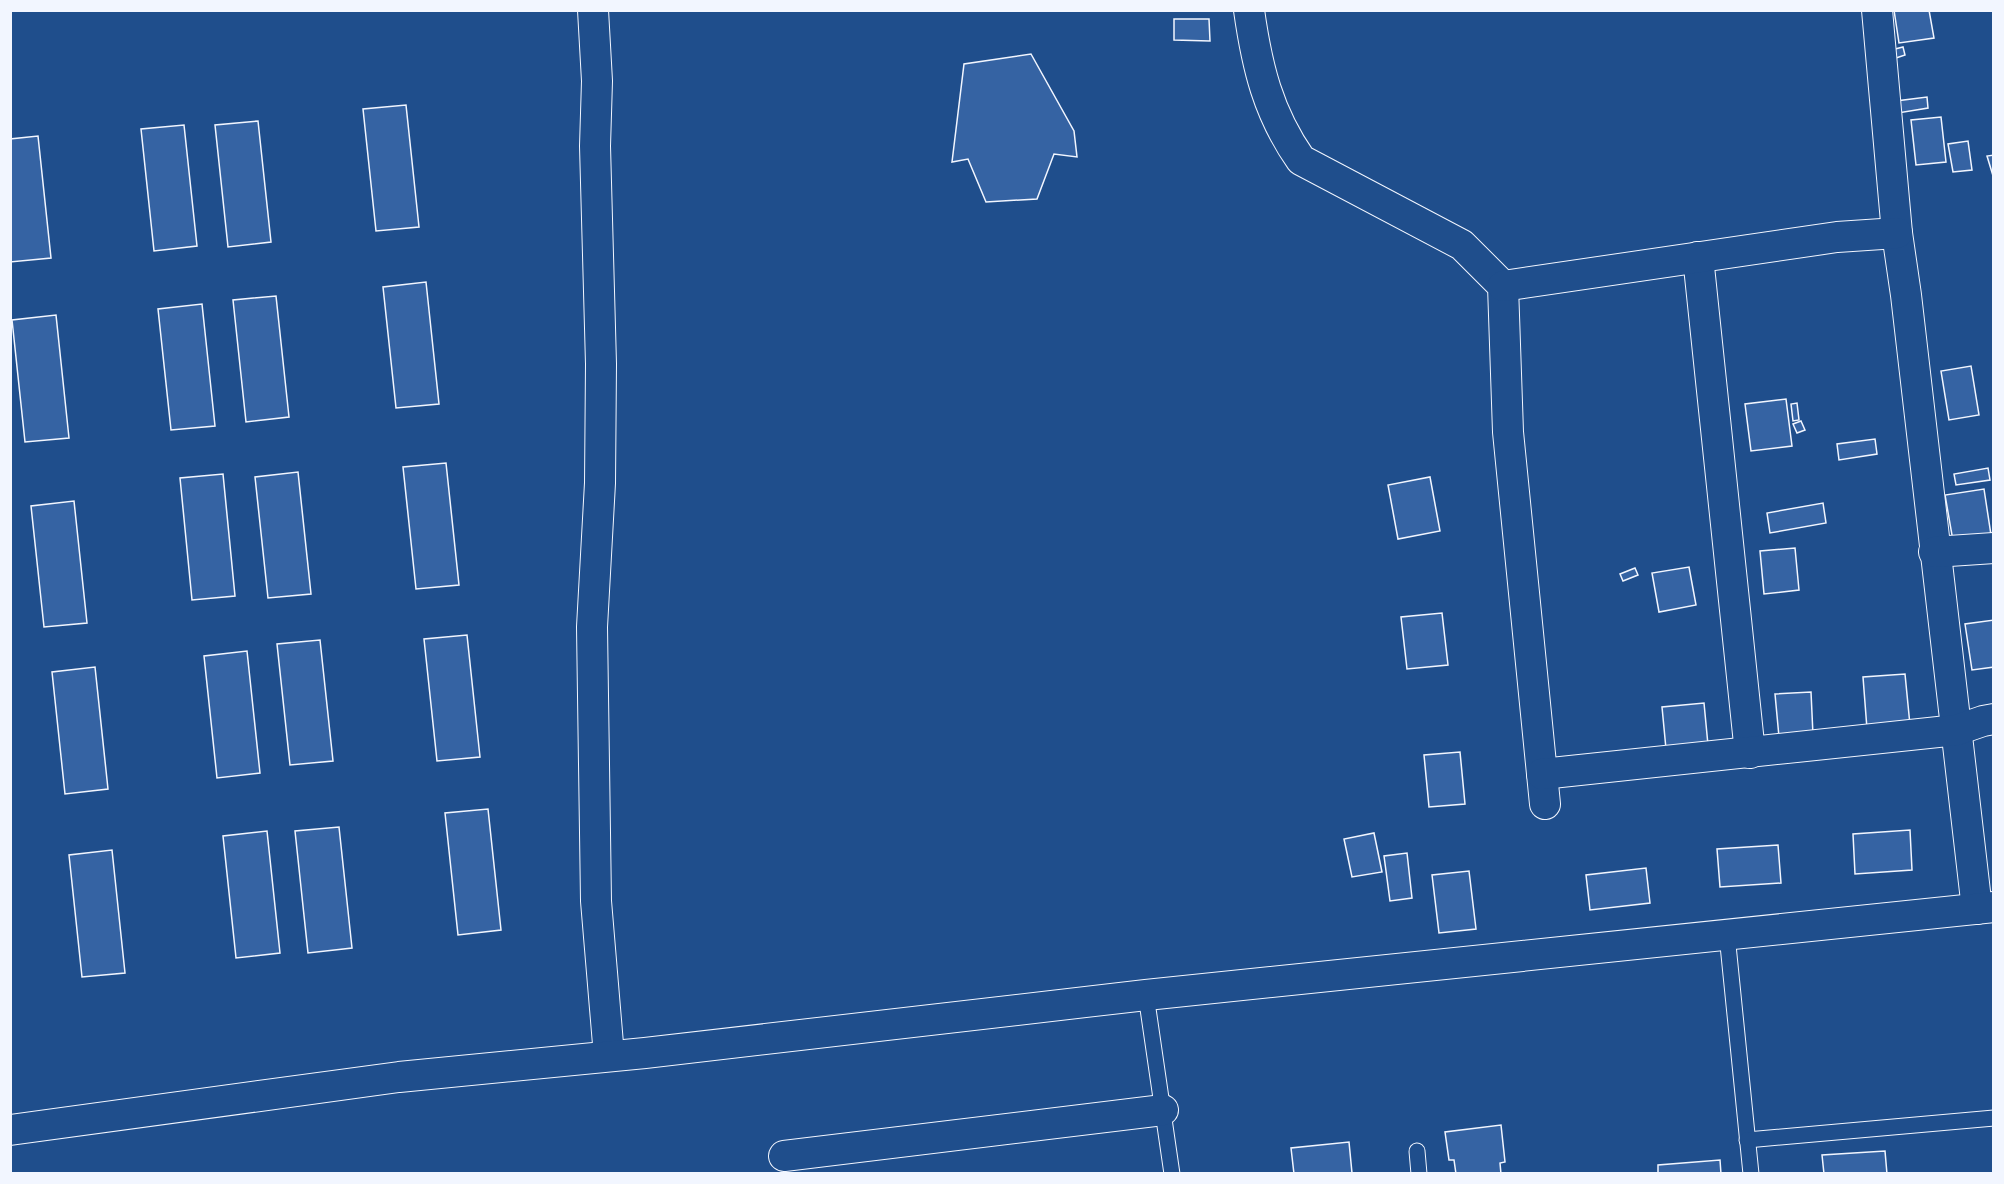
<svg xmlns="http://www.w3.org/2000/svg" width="2004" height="1184" font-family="'Noto Sans',sans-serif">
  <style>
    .building { fill: #3563a3; stroke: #f2f6ff; stroke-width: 1.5 }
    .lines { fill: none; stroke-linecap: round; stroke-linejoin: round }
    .service-casing { stroke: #f2f6ff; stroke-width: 17 }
    .minor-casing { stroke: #f2f6ff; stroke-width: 32 }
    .service { stroke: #1f4e8c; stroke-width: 15 }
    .minor { stroke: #1f4e8c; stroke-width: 30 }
  </style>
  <rect width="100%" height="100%" fill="#1f4e8c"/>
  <!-- building -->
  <g class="building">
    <polygon points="1894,10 1929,10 1934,38 1899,43"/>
    <polygon points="1174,19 1209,19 1210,41 1174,40"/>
    <polygon points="1903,47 1905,55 1893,59 1891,50"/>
    <polygon points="1031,54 1074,131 1077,157 1054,154 1037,199 986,202 968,159 952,162 964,64"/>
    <polygon points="1927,97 1928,108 1898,113 1896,101"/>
    <polygon points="406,105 419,227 376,231 363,109"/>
    <polygon points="1941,117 1946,162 1916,165 1911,120"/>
    <polygon points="258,121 271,242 228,247 215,125"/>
    <polygon points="184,125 197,246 154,251 141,129"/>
    <polygon points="38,136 51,258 10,262 10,139"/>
    <polygon points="1968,141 1972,170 1953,172 1948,144"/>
    <polygon points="1994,155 1994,179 1987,156"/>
    <polygon points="426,282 439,404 396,408 383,287"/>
    <polygon points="276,296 289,417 246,422 233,300"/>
    <polygon points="202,304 215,426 171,430 158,309"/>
    <polygon points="56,315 69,438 25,442 12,320"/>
    <polygon points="1971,366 1979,415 1949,420 1941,371"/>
    <polygon points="1786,399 1792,446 1751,451 1745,404"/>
    <polygon points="1797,403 1799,420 1793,421 1791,404"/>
    <polygon points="1801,421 1805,430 1797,433 1793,424"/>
    <polygon points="1875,439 1877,454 1839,460 1837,444"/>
    <polygon points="446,463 459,585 416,589 403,467"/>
    <polygon points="1988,468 1990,480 1956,485 1954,474"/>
    <polygon points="298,472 311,594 268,598 255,477"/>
    <polygon points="223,474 235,596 192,600 180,478"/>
    <polygon points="1430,477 1440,531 1398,539 1388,485"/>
    <polygon points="1984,489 1991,535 1953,541 1945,495"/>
    <polygon points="74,501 87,623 44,627 31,506"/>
    <polygon points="1823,503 1826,523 1770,533 1767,513"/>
    <polygon points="1795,548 1799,590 1764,594 1760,551"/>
    <polygon points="1689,567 1696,605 1659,612 1652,573"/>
    <polygon points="1635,568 1638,575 1623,581 1620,574"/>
    <polygon points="1442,613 1448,665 1407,669 1401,617"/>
    <polygon points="1994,620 1994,667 1972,670 1965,624"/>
    <polygon points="467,635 480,757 437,761 424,639"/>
    <polygon points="320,640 333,761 290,765 277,644"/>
    <polygon points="247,651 260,773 217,778 204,656"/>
    <polygon points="95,667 108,789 65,794 52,672"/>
    <polygon points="1905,674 1910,725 1867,729 1863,677"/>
    <polygon points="1811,692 1813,735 1779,737 1775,694"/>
    <polygon points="1704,703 1708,745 1666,749 1662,707"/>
    <polygon points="1460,752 1465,804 1429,807 1424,755"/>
    <polygon points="488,809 501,930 458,935 445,813"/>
    <polygon points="339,827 352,948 308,953 295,831"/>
    <polygon points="1910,830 1912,870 1855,874 1853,834"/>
    <polygon points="267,831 280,953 236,958 223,836"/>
    <polygon points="1374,833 1382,872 1352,877 1344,839"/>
    <polygon points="1778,845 1781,883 1720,887 1717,849"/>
    <polygon points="112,850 125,973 82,977 69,855"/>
    <polygon points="1407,853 1412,898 1390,901 1384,856"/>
    <polygon points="1646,868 1650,903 1590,910 1586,875"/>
    <polygon points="1469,871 1476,929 1439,933 1432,875"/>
    <polygon points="1501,1125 1505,1162 1500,1163 1501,1174 1456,1174 1454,1160 1449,1160 1445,1132"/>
    <polygon points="1349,1142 1352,1173 1294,1174 1291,1148"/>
    <polygon points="1885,1151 1887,1174 1824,1174 1822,1155"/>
    <polygon points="1720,1160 1721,1174 1658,1174 1658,1165"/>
  </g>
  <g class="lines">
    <defs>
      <g id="service">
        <polyline points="1727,935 1751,1174"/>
        <polyline points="1146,995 1172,1174"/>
        <polyline points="1747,1140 1994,1118"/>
        <polyline points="1417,1151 1419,1174"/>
      </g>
      <g id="minor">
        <polyline points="593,10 597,81 595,146 601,364 600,483 592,627 596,901 609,1056"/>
        <path d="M1249 10C1257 67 1268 113 1301 160L1462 245 1503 286 1508 432 1545 804"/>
        <polyline points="1877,10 1897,233 1906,295 1977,909"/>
        <polyline points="1698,257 1750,753"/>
        <polyline points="1503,286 1837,237 1897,233"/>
        <polyline points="1934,552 1994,548"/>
        <polyline points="1542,774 1957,730 1983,721 1994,719"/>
        <polyline points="10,1130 399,1077 645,1053 1146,995 1994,907"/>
        <polyline points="784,1156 1163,1110"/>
      </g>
    </defs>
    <!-- service casing -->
    <use href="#service" class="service-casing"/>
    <!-- minor casing -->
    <use href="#minor" class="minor-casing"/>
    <!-- service -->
    <use href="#service" class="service"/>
    <!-- minor -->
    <use href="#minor" class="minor"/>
  </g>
  <!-- border -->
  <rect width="2004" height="1184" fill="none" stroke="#f2f6ff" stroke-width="24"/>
</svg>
